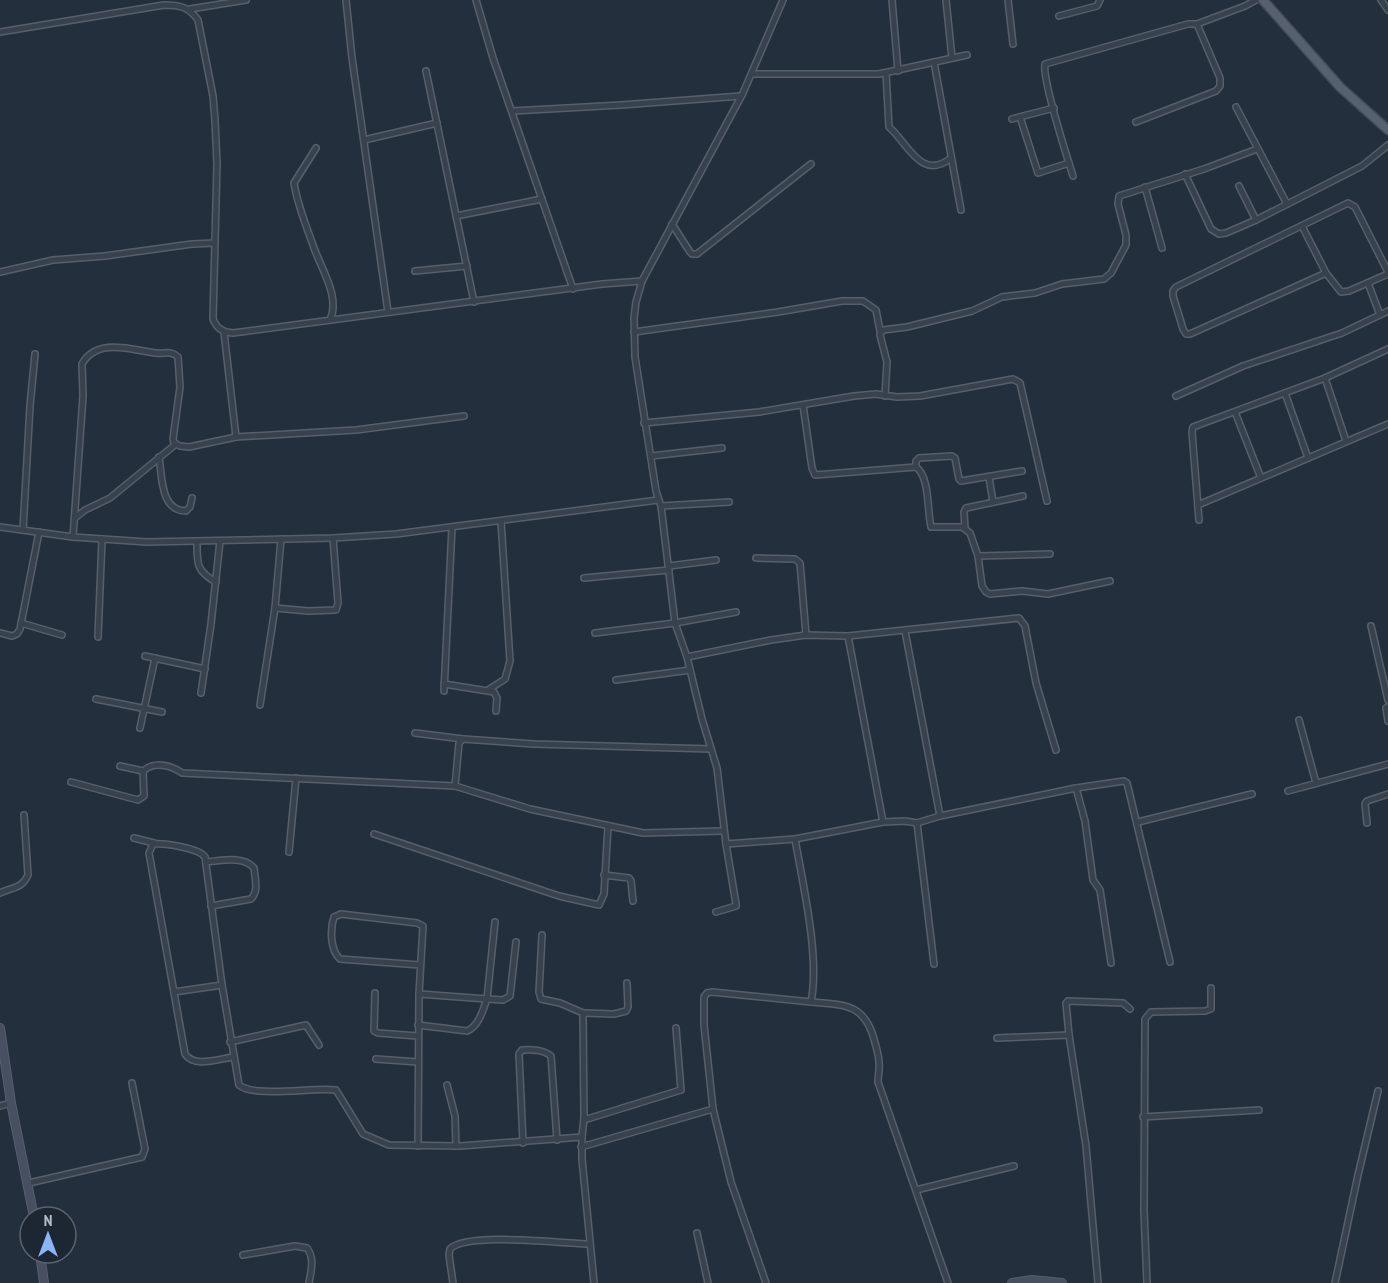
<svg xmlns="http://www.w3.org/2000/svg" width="1388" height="1283" font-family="'PT Sans Narrow',sans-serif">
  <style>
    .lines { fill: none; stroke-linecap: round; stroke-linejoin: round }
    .minor-casing { stroke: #565f6c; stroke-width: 8 }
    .secondary-casing { stroke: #565f6c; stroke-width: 10 }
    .primary-casing { stroke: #414a57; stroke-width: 11 }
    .minor { stroke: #38414e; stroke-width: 5 }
    .secondary { stroke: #465061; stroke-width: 8 }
    .primary { stroke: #56606e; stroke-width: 8 }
  </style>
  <rect width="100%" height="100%" fill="#242f3e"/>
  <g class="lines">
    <defs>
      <g id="minor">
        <polyline points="346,0 352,58 388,312"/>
        <polyline points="476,0 493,58 573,289"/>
        <polyline points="783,0 743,93 642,281 636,302 634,318 635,357 656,491 661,506 675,623 687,657 702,719 717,768 726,844 795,839 883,822 905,821 917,823 940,816 1076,788 1124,781 1127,783 1170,962"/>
        <polyline points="892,0 898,71"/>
        <polyline points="946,0 952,58"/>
        <polyline points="1008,0 1013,44"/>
        <polyline points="1381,0 1388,10"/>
        <polyline points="190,9 246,0"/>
        <polyline points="1059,16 1097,6 1100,0"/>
        <path d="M0 32 164 5C180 5 189 7 198 20L213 96 215 120 217 164 213 319C217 329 223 332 233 333L602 284 642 281"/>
        <polyline points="934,62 961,210"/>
        <polyline points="426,71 474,302"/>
        <path d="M886 73 889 127C907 142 921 182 951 158"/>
        <polyline points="752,74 879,74 967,55"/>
        <polyline points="1236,107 1287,204"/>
        <polyline points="513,111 621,105 741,96"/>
        <polyline points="1020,117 1038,173 1069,163"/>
        <polyline points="1012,119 1054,108"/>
        <polyline points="1136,122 1216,91 1220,86 1220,78 1197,24"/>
        <polyline points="364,140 437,123"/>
        <path d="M316 148 294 183C297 203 306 226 313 245 320 267 341 297 330 320"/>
        <polyline points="1185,174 1211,229 1219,234 1226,233 1256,220 1362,166 1388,145"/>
        <path d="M1073 176C1067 157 1042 79 1045 64L1188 24H1197L1245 6 1256 0"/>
        <polyline points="1239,186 1256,220"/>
        <polyline points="1145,187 1162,248"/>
        <polyline points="456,216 542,199"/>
        <polyline points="672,224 690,252 692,254 697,254 811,164"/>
        <polyline points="1302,226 1326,273 1341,292 1349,291 1388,274"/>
        <polyline points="415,271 467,266"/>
        <polyline points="0,272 53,260 105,256 192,244 214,243"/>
        <polyline points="1326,273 1190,334 1186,334 1183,329 1173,296 1173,291 1176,287 1348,203 1355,207 1388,272"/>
        <polyline points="1368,283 1380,315"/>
        <polyline points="224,332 236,437"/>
        <polyline points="634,332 778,312 842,301 863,301 876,310 880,331"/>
        <polyline points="1325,378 1346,441"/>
        <polyline points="1285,393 1308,458"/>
        <polyline points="885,396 887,362 880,335 883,330 907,327 972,311 1002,297 1035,293 1062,284 1104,279 1111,273 1126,245 1126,235 1118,204 1119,196 1204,169 1257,149"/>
        <polyline points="1176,396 1243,366 1342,333 1388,311"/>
        <path d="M803 405 812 468 815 475 916 467C930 477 927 510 931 527H962L970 533 978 556 982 586 986 592 990 594 1022 591 1048 594 1110 581"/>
        <polyline points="1235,412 1261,478"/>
        <polyline points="644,423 759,412 854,396 876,394 897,397 920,396 1013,379 1020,383 1047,501"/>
        <polyline points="651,456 722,448"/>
        <path d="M159 457C162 475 160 511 186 511L190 507 192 498"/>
        <polyline points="916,467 916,461 919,458 952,456 955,458 959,479 961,481 1022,471"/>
        <polyline points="989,477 993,502"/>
        <polyline points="1198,505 1388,424"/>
        <polyline points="661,506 729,502"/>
        <polyline points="75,518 85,510 110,498 176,444"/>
        <polyline points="1199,520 1192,432 1193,427 1325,378 1388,349"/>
        <polyline points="0,527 73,537 147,542 333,538 396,534 658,500"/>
        <polyline points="965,528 964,512 966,508 1023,496"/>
        <polyline points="23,530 30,406 35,354"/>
        <path d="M73 537 83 396 82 364C97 337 132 350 156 353 165 354 171 350 178 357L180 387 173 439 174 443 180 446 189 447 236 437 356 430 464 416"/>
        <path d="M197 542C197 563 196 571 216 582"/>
        <polyline points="978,556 1050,554"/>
        <polyline points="756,558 795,559 800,563 806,635"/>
        <polyline points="669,566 716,560"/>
        <polyline points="584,578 669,570"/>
        <polyline points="275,608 308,611 336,610 338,603 333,538"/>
        <polyline points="21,623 62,635"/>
        <polyline points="1371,626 1388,700"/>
        <polyline points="905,631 940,816"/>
        <polyline points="0,633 12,636 17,634 20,629 39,532"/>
        <polyline points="595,633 675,623 736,612"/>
        <polyline points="848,636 883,822"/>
        <polyline points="98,637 102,539"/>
        <polyline points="145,656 205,669"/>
        <polyline points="687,657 771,640 806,635 848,636 1019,618 1025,626 1036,683 1056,750"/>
        <polyline points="616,680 690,670"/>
        <polyline points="444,684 494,692 497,698 496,711"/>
        <polyline points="488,690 505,679 510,661 501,521"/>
        <polyline points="444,691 452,527"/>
        <polyline points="201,693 211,624 220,541"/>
        <polyline points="96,699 162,712"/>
        <polyline points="260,705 275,608 281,539"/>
        <polyline points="1388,707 1386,708 1388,721"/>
        <polyline points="1299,720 1316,783"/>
        <polyline points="140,728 155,658"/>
        <polyline points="415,733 463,739"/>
        <path d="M120 766 143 771C154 761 171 765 182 773L455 786 530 809 643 833 723 831"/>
        <polyline points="71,782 138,800 144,796 143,771"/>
        <polyline points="455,786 459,743 463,739 534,744 711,749"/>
        <polyline points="1076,788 1085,821 1093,880 1100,890 1111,963"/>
        <polyline points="1288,791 1388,764"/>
        <polyline points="1138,822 1252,794"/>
        <polyline points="917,823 934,964"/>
        <polyline points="1367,823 1365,804 1367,801 1388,794"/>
        <polyline points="374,834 559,896 599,905 604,894 608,826"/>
        <polyline points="134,838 154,843"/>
        <polyline points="289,852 296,778"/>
        <path d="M206 862C220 861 243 855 254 868 255 878 259 891 251 899L211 906"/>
        <polyline points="604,875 629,878 631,881 633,901"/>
        <path d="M0 893C12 887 22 889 28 875L24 815"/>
        <polyline points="716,912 736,906 736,904 726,844"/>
        <polyline points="542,935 539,992 541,999 560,1003 583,1013 584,1118 582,1137"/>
        <polyline points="174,992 222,985"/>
        <polyline points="375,993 374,1031 378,1033 418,1036"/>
        <polyline points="419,994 487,999 495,922"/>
        <path d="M811 1002C844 1005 864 1003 874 1039 876 1047 879 1055 879 1063 880 1069 878 1075 878 1082L948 1283"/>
        <polyline points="583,1013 614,1014 626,1011 628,1007 627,983"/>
        <path d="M418 1025 467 1031C479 1026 483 1010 487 999L503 1000 510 996 516 942"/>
        <polyline points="1069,1035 1066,1003 1068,1001 1123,1003 1130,1009"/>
        <polyline points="997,1038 1069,1035 1086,1146 1098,1283"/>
        <polyline points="230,1042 306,1025 319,1045"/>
        <path d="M233 1057C218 1059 194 1068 185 1054L149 853 153 844C164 843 199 848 205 857L222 985 239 1085C254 1098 314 1087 336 1090L363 1134 389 1145 460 1146 582 1137V1159L594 1283"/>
        <polyline points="376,1059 418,1062"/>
        <polyline points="447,1085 455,1116 456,1146"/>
        <polyline points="0,1106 11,1103"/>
        <polyline points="1143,1117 1259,1110"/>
        <polyline points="584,1118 587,1119 681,1090 676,1028"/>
        <path d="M523 1143 519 1054 522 1050C531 1049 544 1050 551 1056L557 1140"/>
        <path d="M418 1146 419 994 423 926 417 923 341 914 334 917C330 929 330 950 340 959L420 965"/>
        <polyline points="581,1147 713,1109"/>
        <polyline points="29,1183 142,1157 145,1149 132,1083"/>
        <polyline points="916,1190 1014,1166"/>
        <polyline points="697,1233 708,1283"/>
        <path d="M243 1255 295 1246 307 1248C315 1259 311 1270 309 1283"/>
        <path d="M453 1283 449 1255 450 1249C466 1232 562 1243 589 1244"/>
        <path d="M766 1283 731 1182 713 1109 704 1025V997L707 993 712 992 811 1002C820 957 803 885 795 839"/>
        <polyline points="1147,1283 1144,1211 1145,1019 1151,1012 1205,1011 1211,1009 1211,988"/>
        <polyline points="1335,1283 1358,1175 1378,1091"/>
      </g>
      <g id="secondary">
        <polyline points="0,1028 11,1103 34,1217"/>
        <polyline points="40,1253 44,1283"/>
        <polyline points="1012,1283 1032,1280 1062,1283"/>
      </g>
      <polyline id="primary" points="1263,0 1340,87 1388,130"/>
    </defs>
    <!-- minor casing -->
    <use href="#minor" class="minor-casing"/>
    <!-- secondary casing -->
    <use href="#secondary" class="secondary-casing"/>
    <!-- primary casing -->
    <use href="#primary" class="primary-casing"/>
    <!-- minor -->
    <use href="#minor" class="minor"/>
    <!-- secondary -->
    <use href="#secondary" class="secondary"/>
    <!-- primary -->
    <use href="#primary" class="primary"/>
  </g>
  <!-- north arrow -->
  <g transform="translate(48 1235)"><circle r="28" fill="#1d2633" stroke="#59626f" stroke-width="1.5"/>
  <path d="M0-4.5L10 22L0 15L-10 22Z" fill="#8ab4f8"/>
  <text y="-9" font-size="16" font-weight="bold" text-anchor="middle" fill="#b4bcc9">N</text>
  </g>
</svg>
